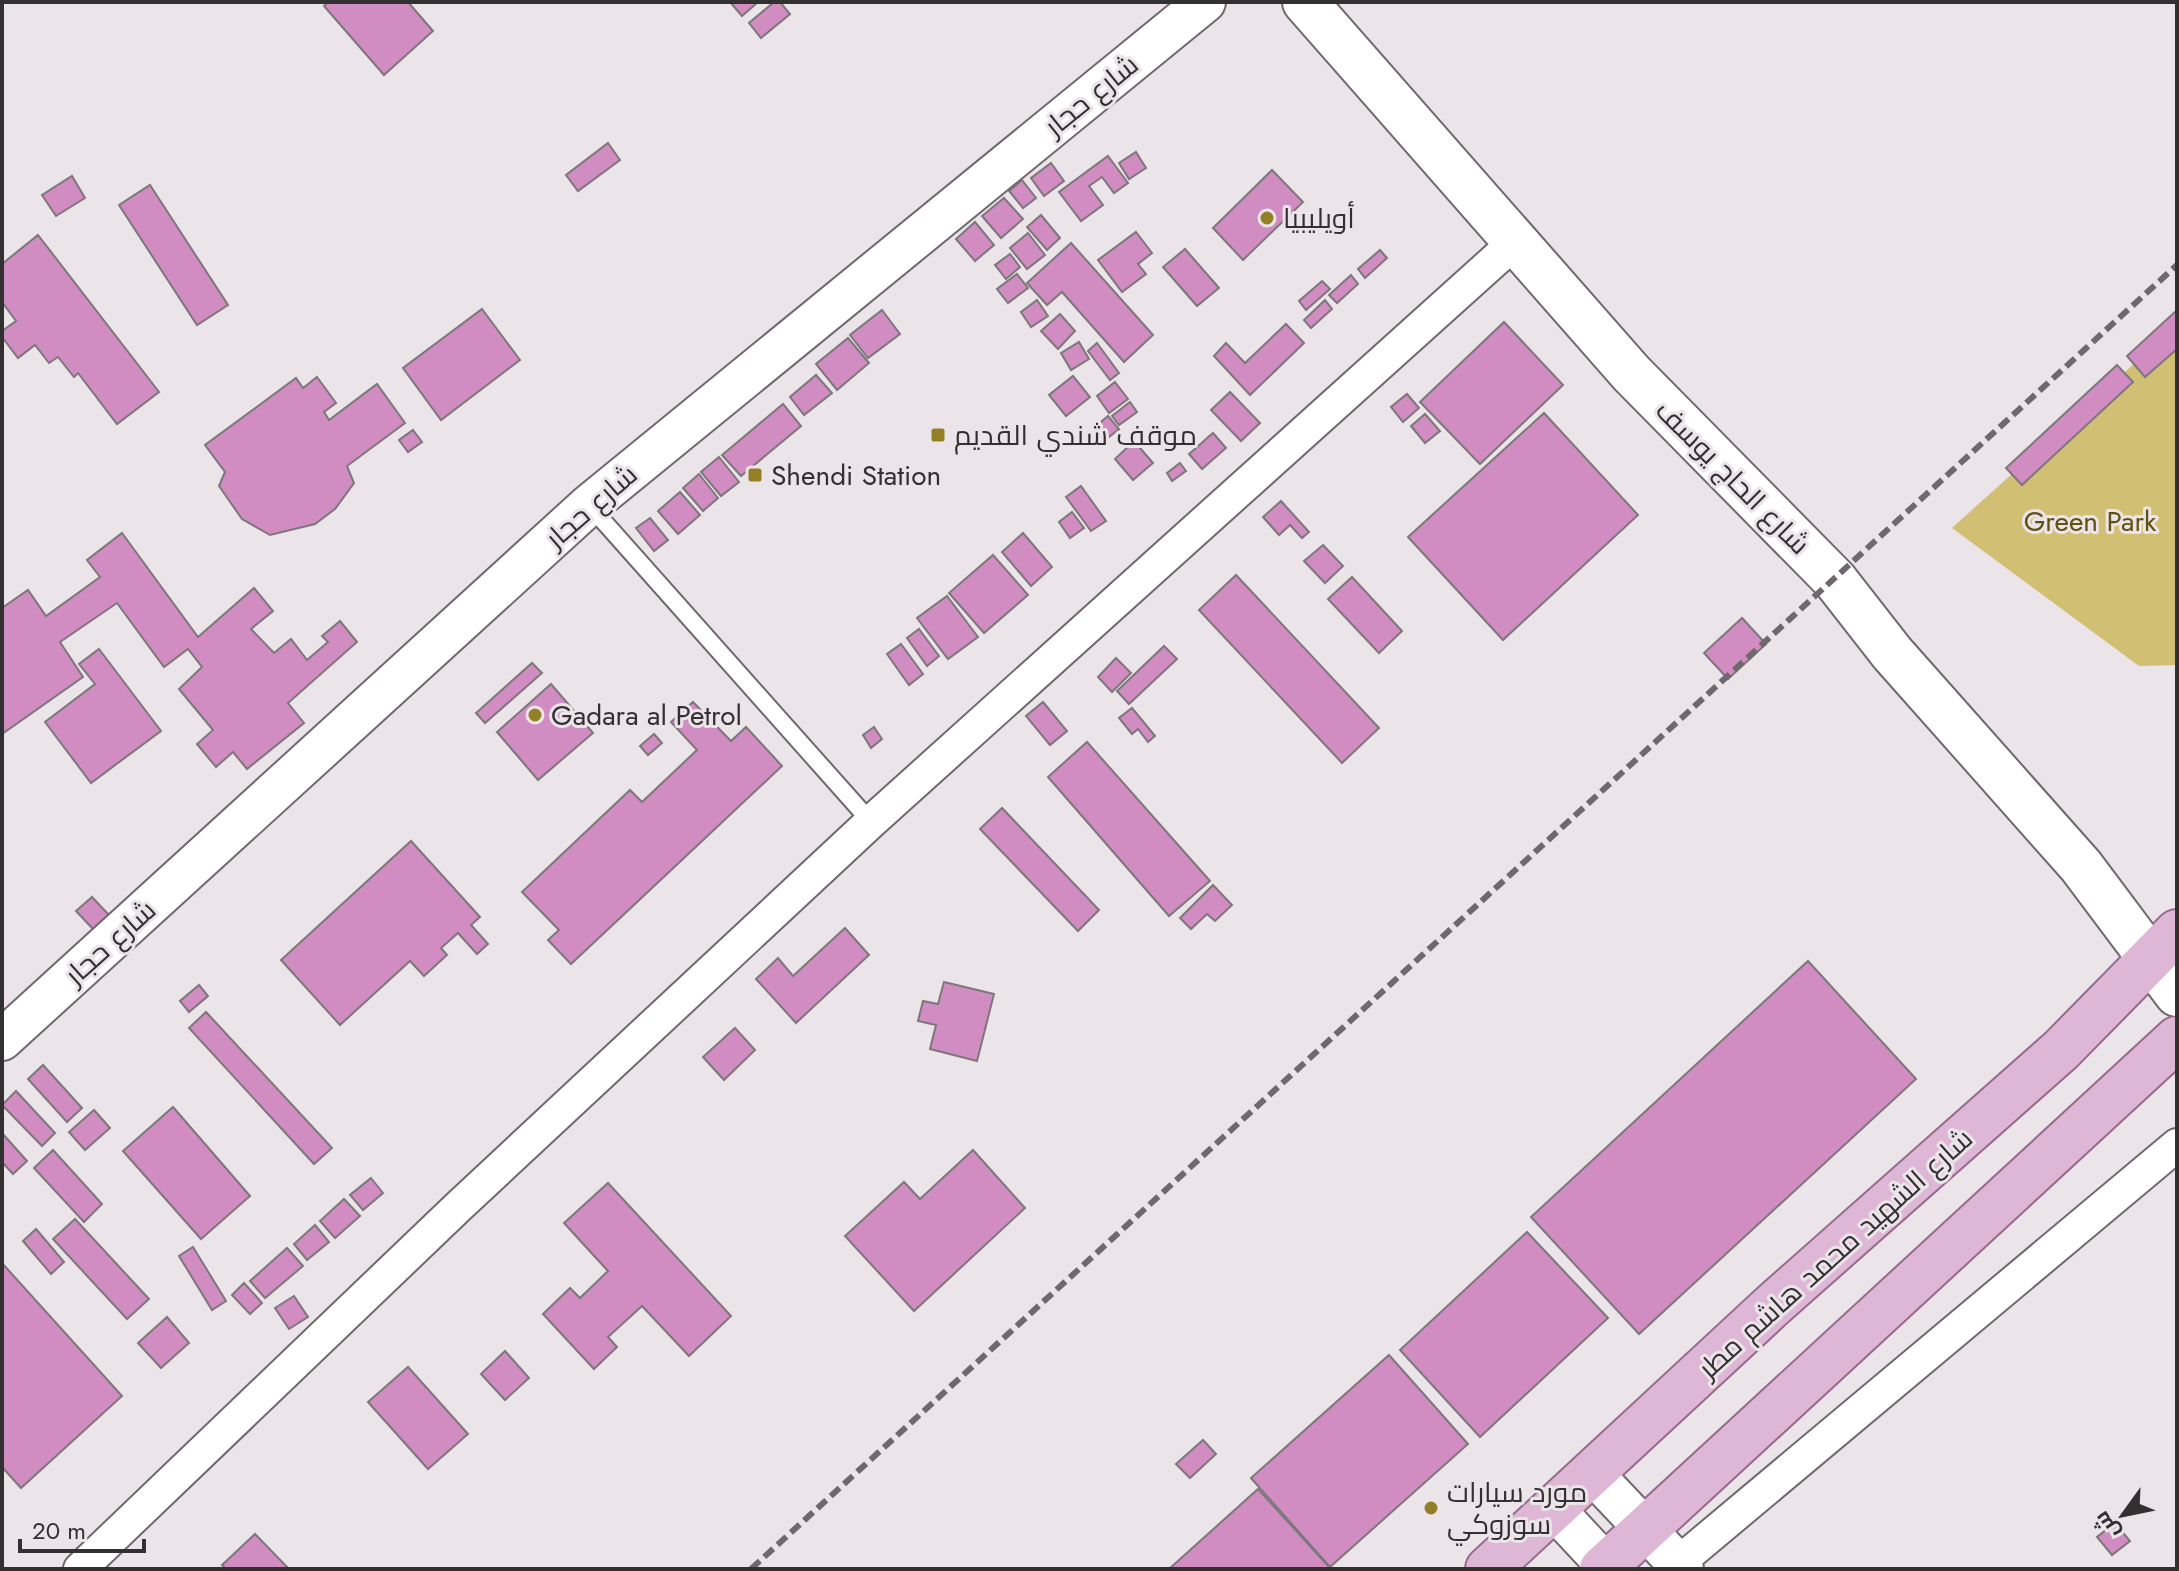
<svg xmlns="http://www.w3.org/2000/svg" width="2179" height="1571" font-family="Jost,Cairo,sans-serif">
  <style>
    .green { fill: #d1bf74 }
    .building { fill: #d18dc1; stroke: #7d767b; stroke-width: 2 }
    .lines { fill: none; stroke-linecap: round; stroke-linejoin: round }
    .service-casing { stroke: #6f696d; stroke-width: 20 }
    .minor-casing { stroke: #6f696d; stroke-width: 36 }
    .tertiary-casing { stroke: #6f696d; stroke-width: 44 }
    .secondary-casing { stroke: #6f696d; stroke-width: 48 }
    .primary-casing { stroke: #95698a; stroke-width: 48 }
    .service { stroke: #fff; stroke-width: 16 }
    .minor { stroke: #fff; stroke-width: 32 }
    .tertiary { stroke: #fff; stroke-width: 40 }
    .secondary { stroke: #fff; stroke-width: 44 }
    .primary { stroke: #dfb7d6; stroke-width: 44 }
    .rail { stroke: #6e696c; stroke-width: 6; stroke-dasharray: 12 6; stroke-linecap: butt }
    .poi-dot { fill: #927f26; stroke: #ebe4e9; stroke-width: 3 }
    .labels { text-anchor: middle; stroke-width: 6; stroke-linejoin: round; paint-order: stroke }
    .street-label { font-size: 28px; fill: #333032; stroke: #ebe4e9 }
    .poi-label { font-size: 28px; fill: #333032; stroke: #ebe4e9; text-anchor: start }
    .park-label { font-size: 28px; fill: #5f5110; stroke: #ebe4e9 }
  </style>
  <rect width="100%" height="100%" fill="#ebe4e9"/>
  <!-- green -->
  <polygon class="green" points="2177,325 2177,665 2139,666 1952,528"/>
  <!-- building -->
  <g class="building">
    <polygon points="328,2 408,2 433,31 384,75 324,6"/>
    <polygon points="730,2 758,2 742,16"/>
    <polygon points="774,2 780,2 790,14 761,38 749,23"/>
    <polygon points="608,143 620,160 578,191 566,175"/>
    <polygon points="1136,152 1146,168 1129,179 1119,163"/>
    <polygon points="1108,156 1128,183 1114,193 1102,177 1089,186 1103,205 1081,221 1059,192"/>
    <polygon points="1051,163 1064,181 1044,196 1031,178"/>
    <polygon points="1272,170 1303,202 1243,260 1213,228"/>
    <polygon points="72,176 85,198 56,216 42,195"/>
    <polygon points="1022,180 1036,198 1023,208 1009,191"/>
    <polygon points="150,185 228,305 197,325 119,205"/>
    <polygon points="1004,198 1023,219 1001,238 982,216"/>
    <polygon points="1041,215 1060,238 1047,250 1027,227"/>
    <polygon points="975,222 994,245 975,261 956,239"/>
    <polygon points="1136,232 1152,253 1138,264 1146,274 1122,292 1098,260"/>
    <polygon points="1028,233 1045,255 1027,269 1010,248"/>
    <polygon points="38,235 159,392 117,424 78,373 74,377 58,357 49,363 35,345 18,358 2,337 2,331 16,321 2,302 2,264"/>
    <polygon points="1071,243 1153,335 1124,362 1062,292 1047,305 1027,283"/>
    <polygon points="1185,249 1219,288 1197,306 1163,267"/>
    <polygon points="1380,250 1387,258 1365,278 1358,269"/>
    <polygon points="1010,254 1020,267 1006,279 995,265"/>
    <polygon points="1017,274 1028,288 1008,303 997,289"/>
    <polygon points="1351,275 1358,284 1337,303 1329,295"/>
    <polygon points="1322,281 1330,289 1306,310 1299,301"/>
    <polygon points="1037,300 1048,316 1031,327 1021,312"/>
    <polygon points="1325,300 1332,309 1311,328 1304,320"/>
    <polygon points="482,309 520,360 441,420 403,368"/>
    <polygon points="882,310 900,334 868,358 850,335"/>
    <polygon points="2177,310 2177,349 2145,377 2127,356"/>
    <polygon points="1060,314 1075,331 1058,349 1041,331"/>
    <polygon points="1504,322 1563,385 1480,464 1420,402"/>
    <polygon points="1286,324 1304,343 1250,395 1214,356 1226,343 1245,363"/>
    <polygon points="848,338 869,363 837,390 816,364"/>
    <polygon points="1079,342 1089,359 1071,370 1061,353"/>
    <polygon points="1097,343 1119,373 1110,380 1088,351"/>
    <polygon points="2117,365 2133,382 2022,485 2006,468"/>
    <polygon points="816,375 832,393 804,415 790,397"/>
    <polygon points="1073,376 1090,397 1066,416 1049,395"/>
    <polygon points="317,377 336,403 324,412 329,420 377,384 405,423 347,466 354,483 335,509 315,524 270,535 242,519 219,486 225,472 205,445 296,378 303,388"/>
    <polygon points="1115,382 1128,399 1109,413 1097,396"/>
    <polygon points="1230,392 1260,423 1241,441 1211,410"/>
    <polygon points="1407,394 1419,408 1403,422 1391,407"/>
    <polygon points="1130,402 1137,412 1119,425 1112,416"/>
    <polygon points="783,404 801,426 741,476 722,455"/>
    <polygon points="1544,413 1638,515 1503,640 1408,537"/>
    <polygon points="1425,414 1440,431 1425,443 1411,426"/>
    <polygon points="1108,416 1119,429 1105,440 1095,427"/>
    <polygon points="413,430 422,442 408,452 399,440"/>
    <polygon points="1213,433 1226,448 1202,469 1189,454"/>
    <polygon points="1134,441 1153,463 1133,480 1115,459"/>
    <polygon points="719,457 739,482 721,496 701,472"/>
    <polygon points="1180,463 1186,471 1172,481 1167,473"/>
    <polygon points="699,474 718,498 703,511 683,488"/>
    <polygon points="1081,486 1106,521 1091,531 1066,497"/>
    <polygon points="680,492 700,515 678,534 658,511"/>
    <polygon points="1281,501 1309,532 1302,538 1290,525 1279,535 1263,517"/>
    <polygon points="1072,512 1084,528 1070,538 1059,522"/>
    <polygon points="650,518 668,540 654,551 636,528"/>
    <polygon points="122,533 198,637 254,588 273,611 251,629 274,653 291,639 307,660 328,642 322,636 340,621 357,642 288,703 304,723 247,769 233,752 216,767 197,744 213,730 179,689 202,667 188,649 164,667 117,603 60,642 83,677 2,734 2,608 28,590 46,616 100,577 87,560"/>
    <polygon points="1023,533 1052,567 1031,586 1002,552"/>
    <polygon points="1323,545 1343,566 1325,583 1304,561"/>
    <polygon points="993,555 1028,595 984,633 949,593"/>
    <polygon points="1236,575 1379,728 1342,763 1199,610"/>
    <polygon points="1352,577 1402,631 1379,653 1328,599"/>
    <polygon points="947,596 978,637 948,659 917,618"/>
    <polygon points="1742,618 1766,644 1728,679 1704,653"/>
    <polygon points="919,629 939,656 927,666 907,638"/>
    <polygon points="901,644 923,674 909,685 887,654"/>
    <polygon points="1164,646 1177,659 1129,704 1117,691"/>
    <polygon points="99,649 161,731 91,783 45,722 95,684 79,664"/>
    <polygon points="1116,658 1131,673 1112,692 1098,677"/>
    <polygon points="532,663 542,673 485,723 476,713"/>
    <polygon points="551,684 593,733 538,780 497,732"/>
    <polygon points="693,702 731,741 746,727 782,766 571,964 548,940 559,930 522,892 630,790 642,802 697,750 671,722"/>
    <polygon points="1043,702 1067,731 1050,745 1026,716"/>
    <polygon points="1132,708 1155,736 1148,742 1138,729 1132,734 1119,718"/>
    <polygon points="874,727 882,739 871,748 863,735"/>
    <polygon points="654,734 662,743 648,755 640,746"/>
    <polygon points="1087,742 1210,881 1169,916 1048,777"/>
    <polygon points="1002,808 1099,910 1078,931 980,829"/>
    <polygon points="411,841 480,917 471,925 488,944 477,954 458,933 441,948 447,955 424,976 410,961 340,1025 281,960"/>
    <polygon points="1213,885 1232,905 1215,921 1207,914 1191,929 1180,918"/>
    <polygon points="92,897 109,915 93,929 76,911"/>
    <polygon points="845,928 869,955 796,1023 756,979 778,958 793,976"/>
    <polygon points="1808,961 1916,1079 1639,1334 1531,1217"/>
    <polygon points="944,982 994,994 977,1061 930,1049 936,1025 918,1021 923,1001 938,1004"/>
    <polygon points="199,985 208,996 189,1012 180,1001"/>
    <polygon points="206,1012 332,1148 314,1164 189,1028"/>
    <polygon points="735,1028 755,1050 724,1080 703,1057"/>
    <polygon points="43,1065 82,1108 67,1122 28,1079"/>
    <polygon points="16,1091 55,1133 42,1146 2,1105"/>
    <polygon points="173,1107 250,1196 201,1239 123,1151"/>
    <polygon points="94,1110 110,1128 85,1150 69,1132"/>
    <polygon points="2,1133 27,1161 13,1174 2,1162"/>
    <polygon points="53,1150 102,1204 84,1222 34,1168"/>
    <polygon points="973,1150 1025,1208 914,1311 845,1236 904,1182 920,1199"/>
    <polygon points="371,1178 383,1193 363,1210 350,1195"/>
    <polygon points="608,1183 731,1316 689,1356 642,1306 608,1337 617,1347 594,1369 543,1314 570,1288 580,1298 608,1271 564,1223"/>
    <polygon points="344,1199 360,1216 335,1238 320,1221"/>
    <polygon points="75,1219 149,1299 127,1319 53,1239"/>
    <polygon points="315,1225 329,1242 307,1260 294,1244"/>
    <polygon points="36,1229 64,1262 51,1274 23,1241"/>
    <polygon points="1527,1232 1608,1318 1480,1437 1400,1350"/>
    <polygon points="193,1247 226,1301 212,1310 179,1256"/>
    <polygon points="287,1248 303,1266 265,1298 250,1281"/>
    <polygon points="2,1263 122,1396 21,1488 2,1467"/>
    <polygon points="244,1283 262,1303 250,1314 232,1295"/>
    <polygon points="294,1296 308,1317 289,1329 275,1308"/>
    <polygon points="167,1317 189,1343 161,1368 138,1343"/>
    <polygon points="505,1351 529,1378 505,1400 481,1374"/>
    <polygon points="1389,1355 1468,1444 1330,1567 1251,1478"/>
    <polygon points="408,1367 468,1434 428,1469 368,1402"/>
    <polygon points="1203,1440 1216,1454 1190,1478 1176,1464"/>
    <polygon points="1258,1489 1330,1568 1169,1569"/>
    <polygon points="2115,1523 2130,1541 2112,1555 2097,1537"/>
    <polygon points="255,1534 289,1569 226,1569 222,1565"/>
  </g>
  <g class="lines">
    <defs>
      <polyline id="service" points="589,505 871,822"/>
      <g id="minor">
        <polyline points="1678,1563 2177,1145"/>
        <polyline points="80,1569 457,1208 871,822 1514,243"/>
      </g>
      <g id="tertiary">
        <polyline points="2,1040 589,505 1205,2"/>
        <polyline points="1593,1474 1683,1569"/>
        <polyline points="1554,1509 1610,1569"/>
      </g>
      <polyline id="secondary" points="1305,2 1631,373 1835,580 1892,653 2081,866 2177,994"/>
      <g id="primary">
        <polyline points="1488,1569 1774,1304 2061,1050 2177,932"/>
        <polyline points="1602,1569 2177,1039"/>
      </g>
    </defs>
    <!-- service casing -->
    <use href="#service" class="service-casing"/>
    <!-- minor casing -->
    <use href="#minor" class="minor-casing"/>
    <!-- tertiary casing -->
    <use href="#tertiary" class="tertiary-casing"/>
    <!-- secondary casing -->
    <use href="#secondary" class="secondary-casing"/>
    <!-- primary casing -->
    <use href="#primary" class="primary-casing"/>
    <!-- service -->
    <use href="#service" class="service"/>
    <!-- minor -->
    <use href="#minor" class="minor"/>
    <!-- tertiary -->
    <use href="#tertiary" class="tertiary"/>
    <!-- secondary -->
    <use href="#secondary" class="secondary"/>
    <!-- primary -->
    <use href="#primary" class="primary"/>
    <!-- rail -->
    <polyline class="rail" points="751,1569 2177,265"/>
  </g>
  <!-- markers -->
  <g class="poi-dot">
    <circle cx="1267" cy="218" r="8"/>
    <rect x="930" y="427" width="16" height="16" rx="4"/>
    <rect x="747" y="467" width="16" height="16" rx="4"/>
    <circle cx="535" cy="715" r="8"/>
    <circle cx="1431" cy="1508" r="8"/>
  </g>
  <g class="labels">
    <!-- street labels -->
    <g class="street-label">
      <text transform="translate(1091 95) rotate(-39)" y="10">شارع حجار</text>
      <text transform="translate(1733 477) rotate(45)" y="10">شارع الحاج يوسف</text>
      <text transform="translate(591 506) rotate(-41)" y="10">شارع حجار</text>
      <text transform="translate(110 942) rotate(-42)" y="10">شارع حجار</text>
      <text transform="translate(1835 1253) rotate(-42)" y="10">شارع الشهيد محمد هاشم مطر</text>
    </g>
    <!-- poi labels -->
    <g class="poi-label">
      <text x="1283" y="228">أويليبيا</text>
      <text x="954" y="445">موقف شندي القديم</text>
      <text x="771" y="485">Shendi Station</text>
      <text x="551" y="725">Gadara al Petrol</text>
      <text x="1447" y="1502">مورد سيارات<tspan x="1447" dy="32">سوزوكي</tspan></text>
    </g>
    <!-- park labels -->
    <g class="park-label">
      <text x="2090" y="531">Green Park</text>
    </g>
  </g>
  <!-- border -->
  <rect width="2179" height="1571" fill="none" stroke="#333032" stroke-width="8"/>
  <!-- north arrow -->
  <g transform="translate(2123 1515) rotate(237)" stroke="#ebe4e9" stroke-width="6" paint-order="stroke">
  <path d="M0-6L14 30L0 20L-14 30Z" fill="#333032"/>
  <text y="-12" font-size="22" font-weight="bold" text-anchor="middle" fill="#333032">ش</text>
  </g>
  <!-- scale -->
  <path d="M20 1539v12h124v-12" fill="none" stroke="#333032" stroke-width="4"/>
  <text x="32" y="1539" font-size="24" fill="#333032" stroke="#ebe4e9" stroke-width="6" paint-order="stroke">20 m</text>
</svg>
